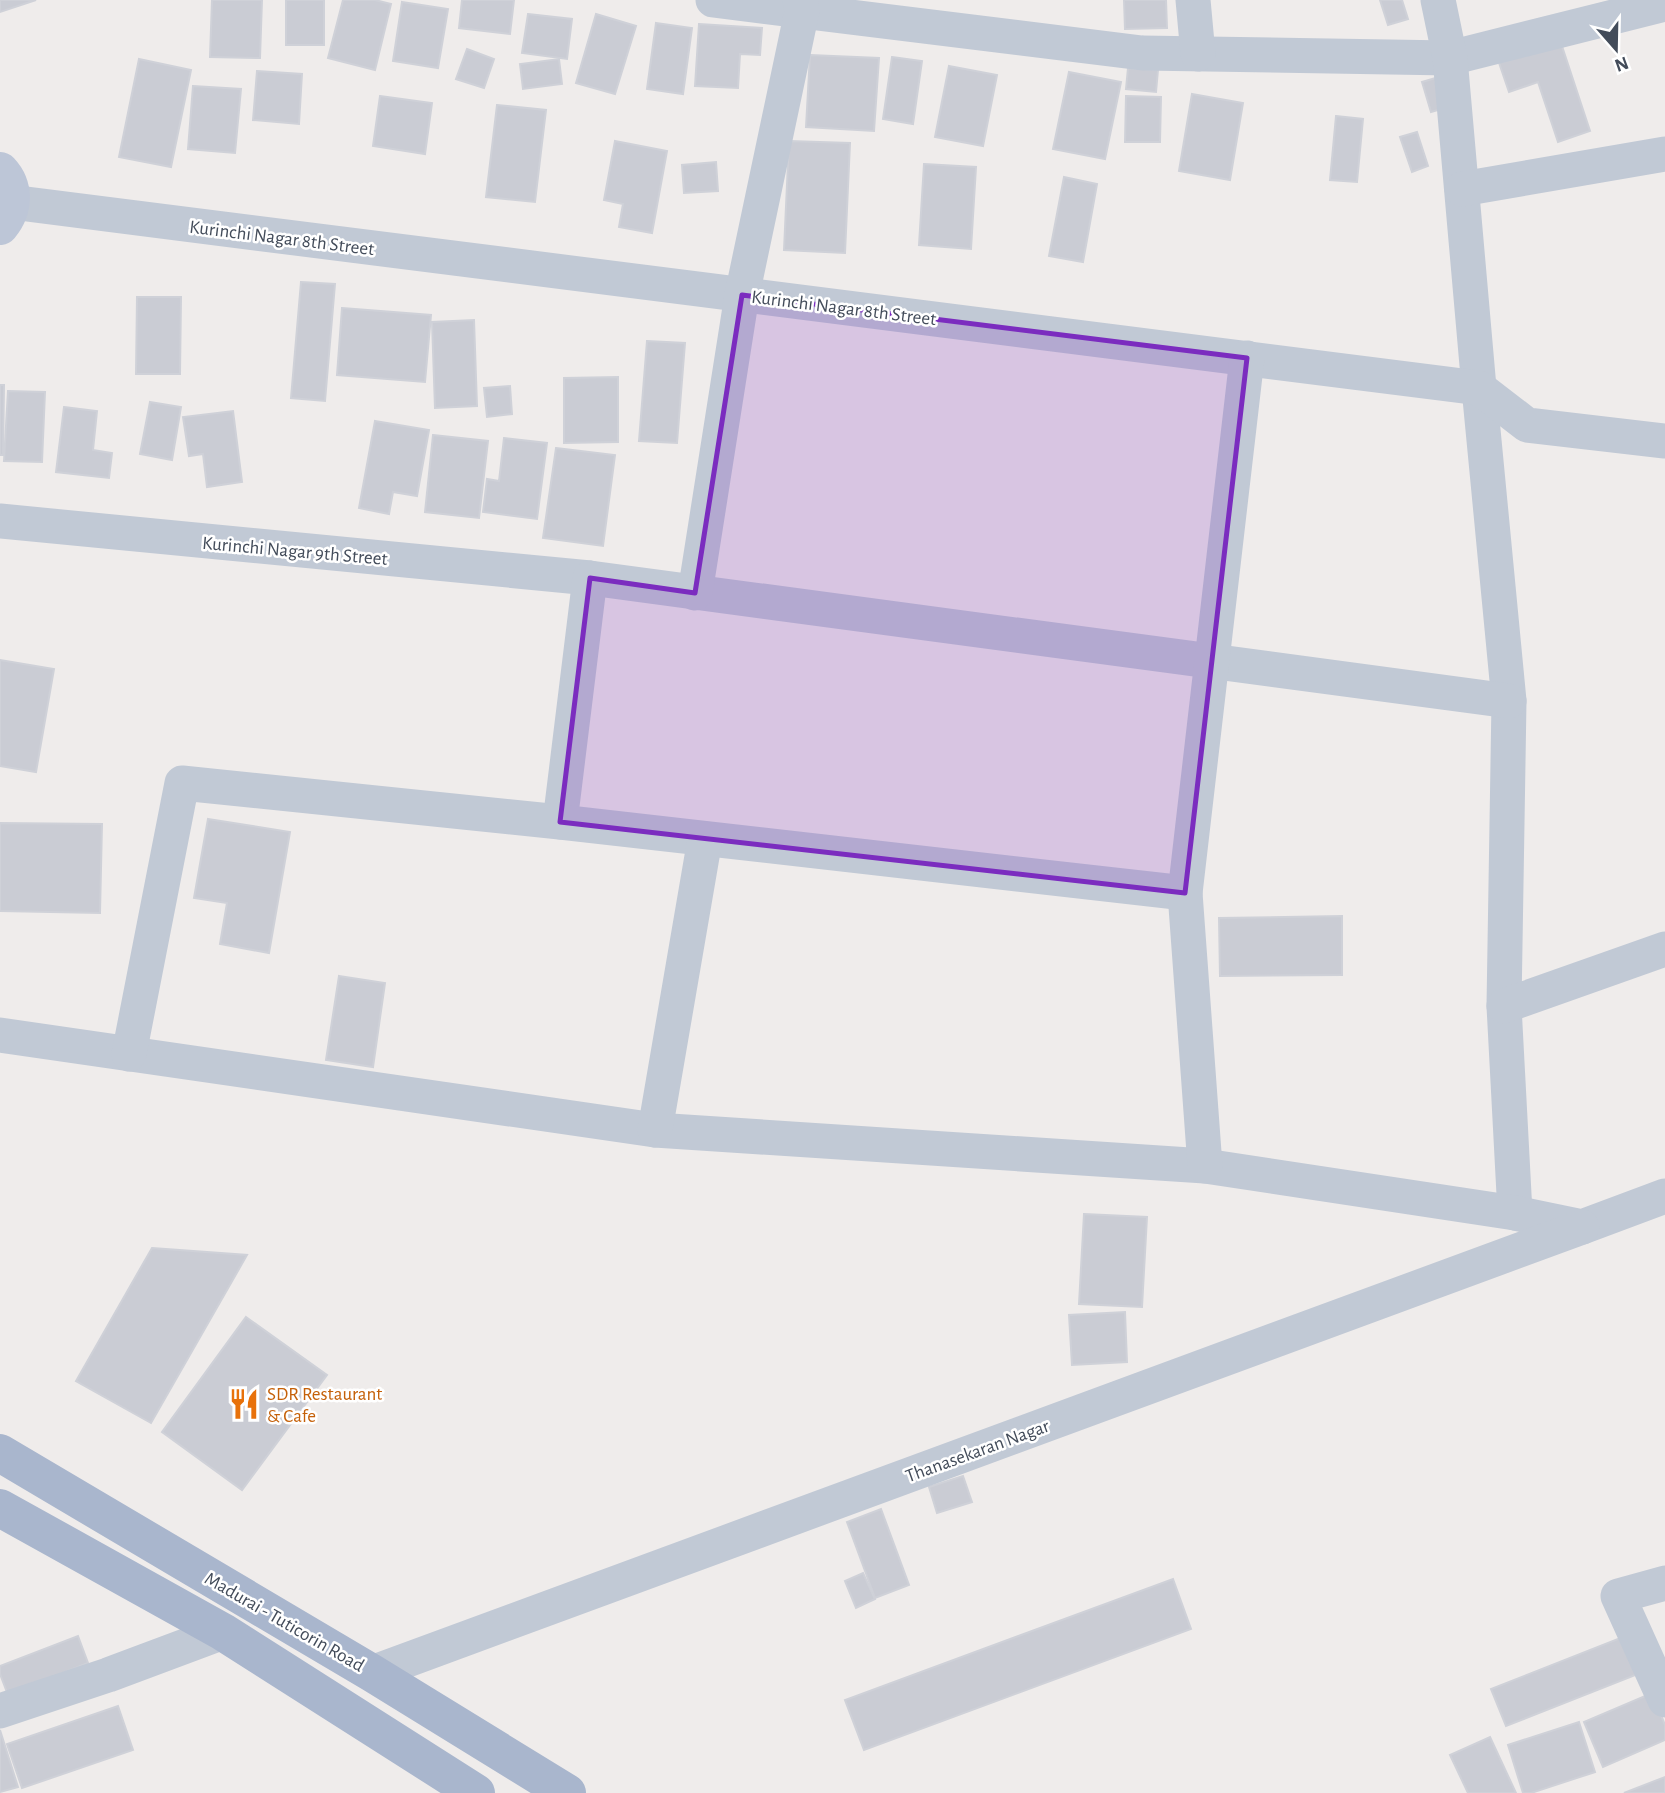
<svg xmlns="http://www.w3.org/2000/svg" width="1665" height="1793" font-family="'Alegreya Sans',sans-serif">
  <style>
    .building { fill: #caccd4; stroke: #cfd1d8; stroke-width: 2 }
    .lines { fill: none; stroke-linecap: round; stroke-linejoin: round }
    .street { stroke: #c1c9d5; stroke-width: 35 }
    .secondary { stroke: #bdc6d7; stroke-width: 38 }
    .primary { stroke: #a9b6cd; stroke-width: 38 }
    .marked { fill: #7b2cbf; fill-opacity: 0.2; stroke: #7b2cbf; stroke-width: 5; stroke-linejoin: round }
    .labels { text-anchor: middle; stroke-width: 5; stroke-linejoin: round; paint-order: stroke }
    .street-label { font-size: 19px; fill: #434c5a; stroke: #fff }
    .food-label { font-size: 19px; fill: #c56008; stroke: #fff; text-anchor: start }
  </style>
  <rect width="100%" height="100%" fill="#efeceb"/>
  <!-- building -->
  <g class="building">
    <polygon points="0,0 36,0 0,12"/>
    <polygon points="212,0 262,0 260,58 210,57"/>
    <rect x="286" y="0" width="38" height="45"/>
    <polygon points="343,0 375,0 391,4 375,70 328,58"/>
    <polygon points="462,0 514,0 510,34 459,28"/>
    <polygon points="1124,0 1166,0 1167,28 1125,29"/>
    <polygon points="1380,0 1402,0 1408,19 1388,25"/>
    <polygon points="402,2 448,9 438,68 393,61"/>
    <polygon points="528,14 572,19 567,59 522,53"/>
    <polygon points="596,14 636,26 615,94 576,83"/>
    <polygon points="656,23 692,28 683,94 647,89"/>
    <polygon points="699,24 762,28 760,55 740,54 738,88 695,86"/>
    <polygon points="1559,37 1590,131 1558,142 1538,82 1509,92 1497,57"/>
    <polygon points="467,49 494,59 484,88 456,79"/>
    <polygon points="810,55 879,58 874,131 806,127"/>
    <polygon points="892,57 922,61 913,124 883,119"/>
    <polygon points="139,59 191,70 171,167 119,157"/>
    <polygon points="559,59 562,84 523,89 520,64"/>
    <polygon points="949,66 997,75 983,146 935,137"/>
    <polygon points="1128,68 1158,70 1156,92 1126,89"/>
    <polygon points="257,71 302,74 299,124 253,120"/>
    <polygon points="1069,72 1121,82 1105,159 1053,149"/>
    <polygon points="1439,77 1448,107 1431,112 1422,82"/>
    <polygon points="193,86 241,89 235,153 188,149"/>
    <polygon points="1192,94 1243,103 1230,180 1179,171"/>
    <polygon points="380,96 432,103 425,154 373,146"/>
    <polygon points="1126,96 1161,97 1160,142 1125,142"/>
    <polygon points="497,105 546,110 535,202 486,197"/>
    <polygon points="1336,116 1363,119 1357,182 1330,180"/>
    <polygon points="1417,132 1428,166 1412,172 1400,137"/>
    <polygon points="615,141 667,151 652,233 619,227 623,204 604,200"/>
    <polygon points="789,141 850,143 845,253 784,250"/>
    <polygon points="716,162 718,191 684,193 682,165"/>
    <polygon points="924,164 976,167 971,249 919,245"/>
    <polygon points="1064,177 1097,184 1083,262 1049,256"/>
    <polygon points="301,282 335,284 325,401 291,398"/>
    <polygon points="137,297 181,297 180,374 136,374"/>
    <polygon points="342,308 431,315 425,382 337,375"/>
    <polygon points="474,320 477,406 435,408 432,322"/>
    <polygon points="647,341 685,343 677,443 639,441"/>
    <polygon points="618,377 618,442 564,443 564,378"/>
    <polygon points="0,385 4,385 3,455 0,455"/>
    <polygon points="510,386 512,414 487,417 484,388"/>
    <polygon points="8,391 45,392 42,462 4,461"/>
    <polygon points="150,402 181,407 172,460 140,454"/>
    <polygon points="64,407 97,411 93,450 112,453 109,478 56,472"/>
    <polygon points="233,411 242,482 207,487 203,454 189,456 183,417"/>
    <polygon points="375,421 429,430 417,496 393,492 389,514 359,508"/>
    <polygon points="433,435 488,441 479,518 425,512"/>
    <polygon points="504,438 547,443 537,519 483,512 487,479 499,481"/>
    <polygon points="556,448 615,455 603,546 543,538"/>
    <polygon points="0,660 54,669 36,772 0,766"/>
    <polygon points="208,819 290,832 269,953 220,944 227,903 194,898"/>
    <polygon points="0,823 102,824 100,913 0,911"/>
    <polygon points="1342,916 1342,975 1220,976 1219,918"/>
    <polygon points="339,976 385,983 373,1067 326,1060"/>
    <polygon points="1084,1214 1147,1217 1142,1307 1079,1304"/>
    <polygon points="152,1248 247,1255 151,1423 76,1381"/>
    <polygon points="1125,1312 1127,1362 1072,1365 1069,1315"/>
    <polygon points="246,1317 327,1375 242,1490 162,1432"/>
    <polygon points="963,1476 972,1502 937,1513 929,1487"/>
    <polygon points="881,1509 909,1585 875,1598 847,1522"/>
    <polygon points="863,1573 875,1599 856,1608 845,1581"/>
    <polygon points="1173,1579 1191,1629 864,1750 845,1700"/>
    <polygon points="1628,1635 1643,1672 1506,1726 1491,1689"/>
    <polygon points="78,1636 88,1663 8,1695 0,1674 0,1666"/>
    <polygon points="1652,1693 1665,1725 1665,1740 1603,1767 1584,1722"/>
    <polygon points="118,1706 133,1750 22,1788 7,1744"/>
    <polygon points="1579,1722 1595,1772 1531,1793 1523,1793 1508,1745"/>
    <polygon points="0,1730 18,1787 0,1792"/>
    <polygon points="1490,1737 1516,1793 1468,1793 1450,1755"/>
    <polygon points="1665,1777 1665,1793 1624,1793"/>
  </g>
  <g class="lines">
    <!-- street -->
    <g class="street">
      <polyline points="713,0 1142,53 1450,58 1665,4"/>
      <polyline points="1193,0 1198,54"/>
      <polyline points="1438,0 1450,58 1479,388 1509,701 1504,1006 1515,1213"/>
      <polyline points="1462,189 1665,154"/>
      <polyline points="11,202 1479,388 1527,425 1665,441"/>
      <polyline points="0,521 590,578 1509,701"/>
      <polyline points="695,593 742,295 802,11 800,0"/>
      <polyline points="560,822 590,578"/>
      <polyline points="1504,1006 1665,949"/>
      <polyline points="0,1035 655,1130 1205,1166 1515,1213 1582,1227 1665,1196"/>
      <polyline points="129,1054 182,783 560,822 1185,893"/>
      <polyline points="655,1130 705,839"/>
      <polyline points="1205,1166 1185,893 1247,358"/>
      <polyline points="1665,1583 1618,1596 1665,1700"/>
      <polyline points="372,1673 1582,1227"/>
      <polyline points="0,1711 108,1675 223,1632"/>
    </g>
    <!-- secondary -->
    <path class="secondary" d="M0 171C15 187 14 209 0 226"/>
    <!-- primary -->
    <g class="primary">
      <polyline points="0,1453 372,1673 567,1793"/>
      <polyline points="0,1508 223,1632 476,1793"/>
    </g>
  </g>
  <!-- marked area -->
  <path class="marked" d="M742 295 1247 358 1185 893 560 822 590 578 695 593Z"/>
  <!-- icons -->
  <defs>
    <symbol id="restaurant-bare" viewBox="-9 -9 18 18"><path d="M-5-6h1v4h1v-4h1v4h1v-4h1v5L-1.5 .5V6h-2V.5L-5-1ZM5-6V6H3V1.5H1.5Q1.5-4 5-6Z" fill="#e8710a" stroke="#fff" stroke-width="2.5" paint-order="stroke"/></symbol>
  </defs>
  <g fill-rule="evenodd">
    <use href="#restaurant-bare" x="222" y="1382" width="44" height="44"/>
  </g>
  <g class="labels">
    <!-- street labels -->
    <g class="street-label">
      <text transform="translate(282 237) rotate(7)" y="7">Kurinchi Nagar 8th Street</text>
      <text transform="translate(844 307) rotate(7)" y="7">Kurinchi Nagar 8th Street</text>
      <text transform="translate(295 550) rotate(5)" y="7">Kurinchi Nagar 9th Street</text>
      <text transform="translate(977 1450) rotate(-20)" y="7">Thanasekaran Nagar</text>
      <text transform="translate(285 1621) rotate(30)" y="7">Madurai - Tuticorin Road</text>
    </g>
    <!-- food labels -->
    <g class="food-label">
      <text x="267" y="1400">SDR Restaurant<tspan x="267" dy="22">&amp; Cafe</tspan></text>
    </g>
  </g>
  <!-- north arrow -->
  <g transform="translate(1616 49) rotate(160)" stroke="#ffffff" stroke-width="5" paint-order="stroke">
  <path d="M0-5L12 26L0 18L-12 26Z" fill="#434c5a"/>
  <text y="-10" font-size="19" font-weight="bold" text-anchor="middle" fill="#434c5a">N</text>
  </g>
</svg>
